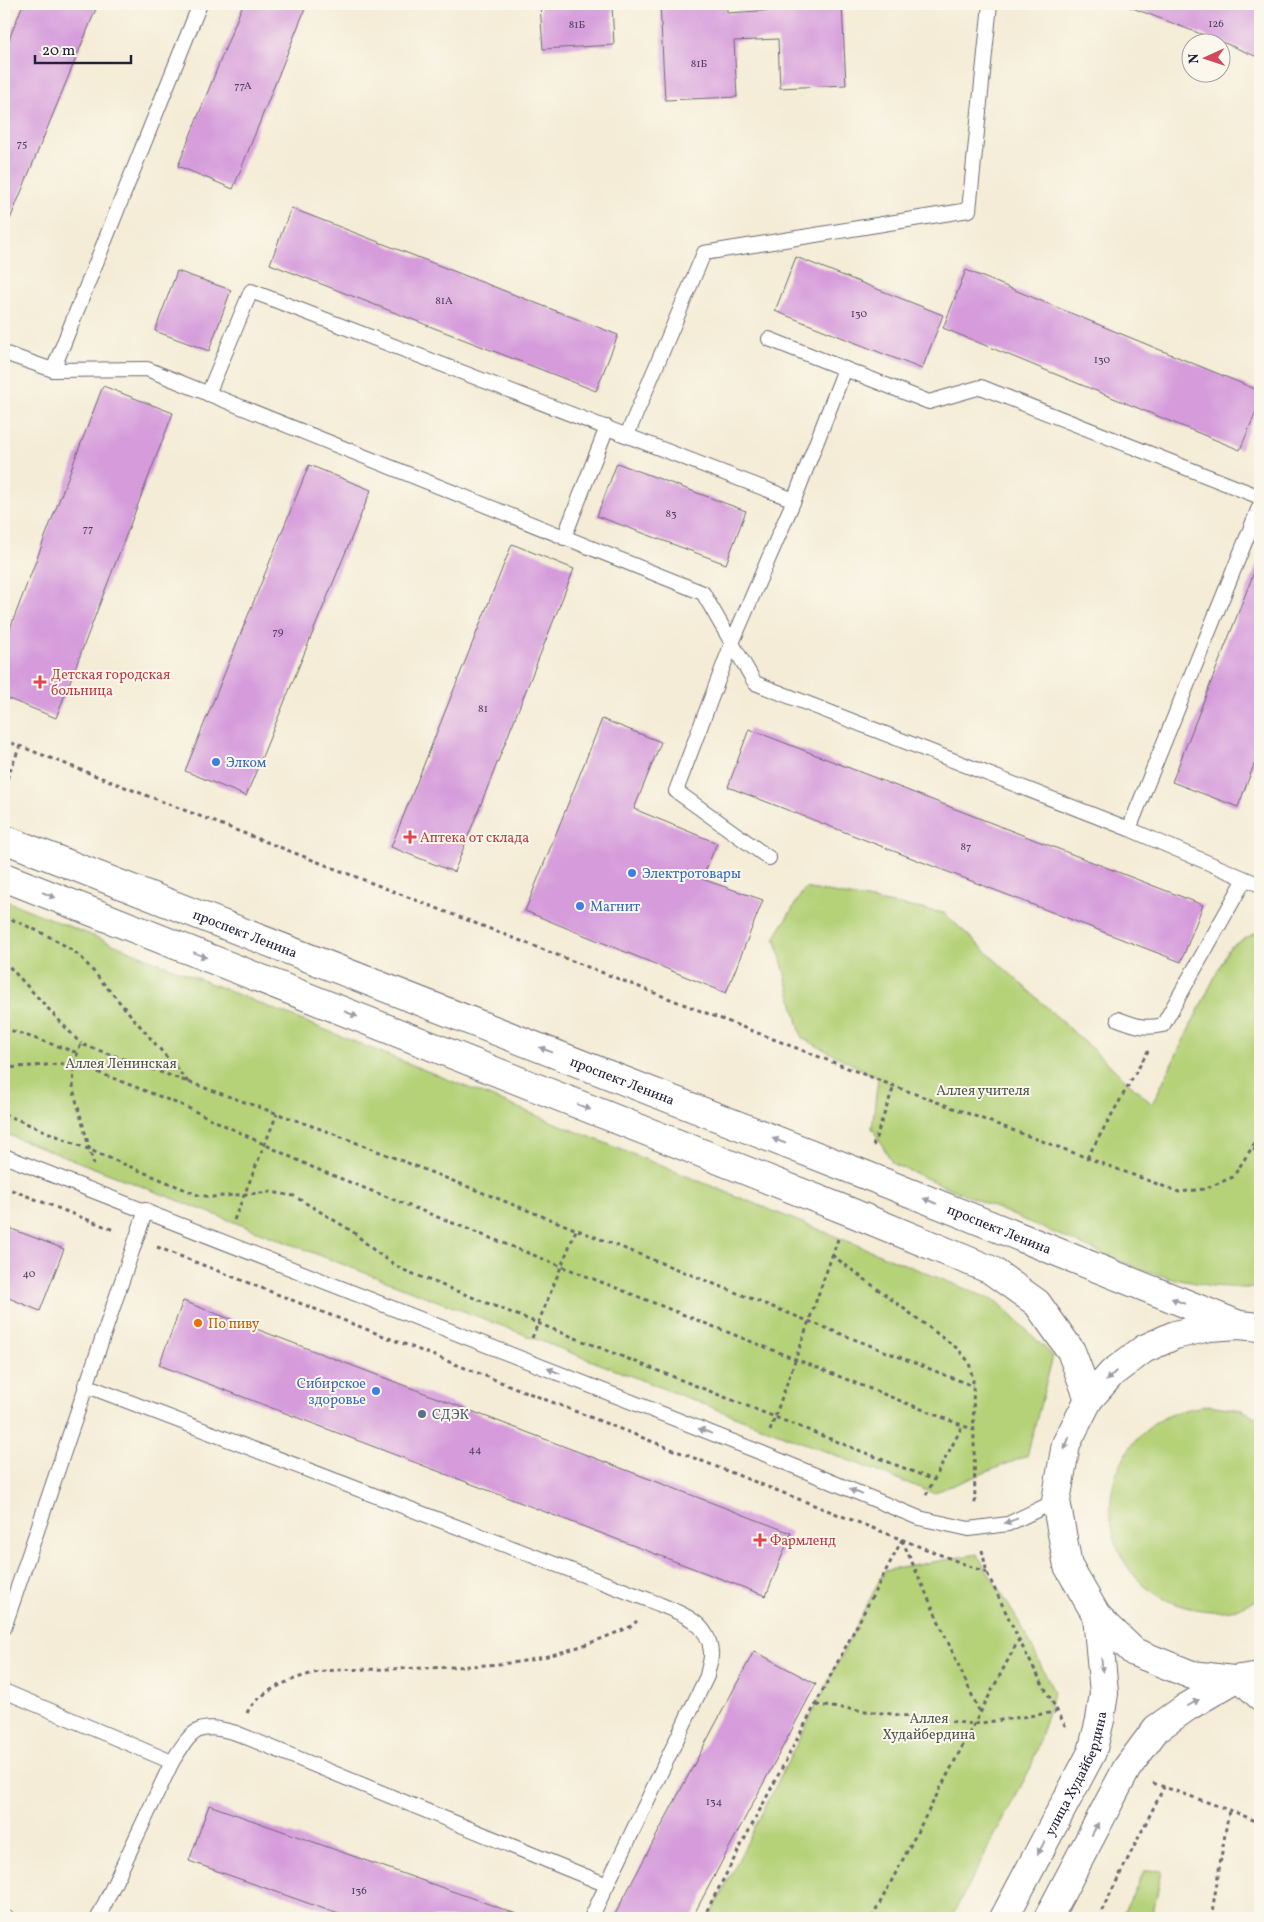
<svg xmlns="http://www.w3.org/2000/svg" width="1264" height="1922" font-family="Vollkorn,serif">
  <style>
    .green { fill: #b5d279; stroke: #6c7a5a }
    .building { fill: #d59bdb }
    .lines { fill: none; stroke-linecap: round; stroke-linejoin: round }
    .service-casing { stroke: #6c6971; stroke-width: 16 }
    .secondary-casing { stroke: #6c6971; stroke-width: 30 }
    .primary-casing { stroke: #6c6971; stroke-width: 30 }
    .path { stroke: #6c6971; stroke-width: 3; stroke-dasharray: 4 4; stroke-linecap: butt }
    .service { stroke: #fff; stroke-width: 14 }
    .secondary { stroke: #fff; stroke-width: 28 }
    .primary { stroke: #fff; stroke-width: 28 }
    .oneway { fill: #9c9ca7 }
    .health-dot { fill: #e0444e; stroke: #fbf7ec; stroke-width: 2 }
    .shop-dot { fill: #3f7fe0; stroke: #fbf7ec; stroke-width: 2 }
    .food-dot { fill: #e8710a; stroke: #fbf7ec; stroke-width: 2 }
    .service-dot { fill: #5c6f8a; stroke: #fbf7ec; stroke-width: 2 }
    .labels { text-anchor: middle; stroke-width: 4; stroke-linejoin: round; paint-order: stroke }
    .number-label { font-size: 11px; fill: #4f4063 }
    .health-label { font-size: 14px; fill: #be3a42; stroke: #fbf7ec; text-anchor: start }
    .shop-label { font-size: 14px; fill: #366cbe; stroke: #fbf7ec; text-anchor: start }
    .street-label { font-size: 14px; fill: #22223b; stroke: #fbf7ec }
    .park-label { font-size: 14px; fill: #4e574e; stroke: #fbf7ec }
    .food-label { font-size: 14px; fill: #c56008; stroke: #fbf7ec; text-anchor: start }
    .service-label { font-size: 14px; fill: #4e5e75; stroke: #fbf7ec; text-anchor: start }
  </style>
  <rect width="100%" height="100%" fill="#fbf7ec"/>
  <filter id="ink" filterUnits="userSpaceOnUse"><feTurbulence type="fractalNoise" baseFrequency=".02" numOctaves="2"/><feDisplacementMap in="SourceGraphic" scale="10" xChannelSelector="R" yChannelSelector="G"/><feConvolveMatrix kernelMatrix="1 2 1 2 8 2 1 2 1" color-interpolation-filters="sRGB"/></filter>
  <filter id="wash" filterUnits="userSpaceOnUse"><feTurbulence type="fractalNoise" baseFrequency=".0096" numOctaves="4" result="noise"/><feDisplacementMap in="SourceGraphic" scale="20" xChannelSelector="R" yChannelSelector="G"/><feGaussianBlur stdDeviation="1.12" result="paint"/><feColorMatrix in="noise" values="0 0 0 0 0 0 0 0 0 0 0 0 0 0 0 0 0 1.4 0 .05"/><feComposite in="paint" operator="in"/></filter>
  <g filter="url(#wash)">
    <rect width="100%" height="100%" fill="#f4ecd6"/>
    <!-- green -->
    <g class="green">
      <polygon points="805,888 944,913 1152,1104 1229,948 1260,930 1260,1289 1212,1286 1169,1278 1127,1264 893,1164 872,1128 878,1078 802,1038 775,937"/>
      <polygon points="4,900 998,1302 1053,1356 1027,1456 933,1493 4,1133"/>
      <path d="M1208 1405 1242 1410 1260 1419V1599C1252 1602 1244 1606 1236 1609 1219 1613 1199 1611 1183 1606 1090 1580 1086 1450 1174 1413 1184 1409 1197 1408 1208 1405Z"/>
      <polygon points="977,1554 1022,1627 1054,1692 1031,1767 951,1918 709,1918 884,1571"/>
      <polygon points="1145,1870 1162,1871 1152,1918 1121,1918"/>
    </g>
    <g id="blocks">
      <!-- building -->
      <g class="building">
        <polygon points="23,4 98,4 4,234 4,52"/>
        <polygon points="243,4 307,4 233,189 178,166"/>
        <polygon points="540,4 612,4 614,45 543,49"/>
        <polygon points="660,4 727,4 727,13 774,10 774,4 842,4 846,85 780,88 778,39 734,41 737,97 665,100"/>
        <polygon points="1122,4 1260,4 1260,58 1222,42"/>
        <polygon points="291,208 618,335 596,391 270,264"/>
        <polygon points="796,257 943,315 922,369 775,311"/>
        <polygon points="966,270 1260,391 1260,402 1240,450 943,328"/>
        <polygon points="177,271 231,290 209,351 155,331"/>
        <polygon points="103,386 173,413 56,718 4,697 4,644"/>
        <polygon points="617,463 746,511 726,564 597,516"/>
        <polygon points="309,465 371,490 246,796 185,771"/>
        <polygon points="512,544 574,569 454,872 391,847"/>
        <polygon points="1260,557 1260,749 1238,807 1172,782"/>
        <polygon points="602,719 661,742 634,809 717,843 702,879 763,900 726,993 525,911"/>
        <polygon points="749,729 1203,905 1181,962 728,787"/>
        <polygon points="4,1226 64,1249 40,1311 4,1296"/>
        <polygon points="183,1301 791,1533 766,1596 159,1365"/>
        <polygon points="754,1651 816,1684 692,1918 613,1918"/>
        <polygon points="209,1805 528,1918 350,1918 189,1861"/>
      </g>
    </g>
  </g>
  <g filter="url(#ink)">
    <use href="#blocks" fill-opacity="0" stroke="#6c6971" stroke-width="1"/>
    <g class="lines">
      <defs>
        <g id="service">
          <polyline points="769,339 929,402 981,387 1260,497"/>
          <polyline points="4,353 53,370 147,369 703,593 755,683 1129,829 1260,885"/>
          <polyline points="53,370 200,4"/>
          <polyline points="208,394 251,291 794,500 732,643 676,791 769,858"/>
          <polyline points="627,435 704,253 969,210 990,4"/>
          <polyline points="794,500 845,369"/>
          <polyline points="564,538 607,427"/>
          <polyline points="1129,829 1260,505"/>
          <path d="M1118 1019C1136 1026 1144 1029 1163 1025L1245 879"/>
          <polyline points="4,1156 762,1453 919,1518 969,1529 1008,1524 1056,1501"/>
          <path d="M85 1385 649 1600C674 1611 709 1619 711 1652 712 1659 708 1668 707 1676L591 1918"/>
          <polyline points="4,1628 146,1210"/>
          <polyline points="4,1691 172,1762 98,1918"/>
          <path d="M172 1762C193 1729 197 1722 236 1733L607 1885"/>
          <polyline points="4,1917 7,1918"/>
        </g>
        <polyline id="secondary" points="1242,1679 1260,1696"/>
        <g id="primary">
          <path id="s1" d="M4 839 863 1174 1239 1325"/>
          <polyline points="4,877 848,1211 991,1270 1037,1303 1071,1351 1089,1399"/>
          <polyline points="1260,1327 1239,1325 1209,1327 1175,1335 1144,1349 1112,1373 1089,1399 1066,1444 1056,1501 1068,1566 1097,1616 1134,1652 1192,1675 1233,1680 1260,1676"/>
          <path id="s2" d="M1004 1918 1092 1752 1100 1720 1104 1693 1097 1616"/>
          <polyline points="1048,1918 1127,1768 1156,1729 1187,1707 1233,1680"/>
        </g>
      </defs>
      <!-- service casing -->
      <use href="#service" class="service-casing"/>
      <!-- secondary casing -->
      <use href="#secondary" class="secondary-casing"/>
      <!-- primary casing -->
      <use href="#primary" class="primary-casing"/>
      <!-- path -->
      <g class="path">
        <polyline points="4,740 894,1086 1179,1192 1205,1189 1233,1177 1260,1135"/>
        <polyline points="4,786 20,746"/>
        <polyline points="1256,858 1260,850"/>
        <path d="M4 916C31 928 57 938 81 957L188 1082"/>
        <polyline points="4,961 81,1044"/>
        <polyline points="4,1028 78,1053"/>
        <polyline points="4,1068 74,1063 184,1106 314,1168 974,1430"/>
        <polyline points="4,1114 198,1195 212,1197 271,1192 294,1196 352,1231 376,1252 401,1269 934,1480"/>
        <polyline points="873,1146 894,1086"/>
        <polyline points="1253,1149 1260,1152"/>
        <polyline points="1087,1158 1148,1051"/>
        <polyline points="94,1165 73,1089 74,1063 81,1044 329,1132 973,1386"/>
        <polyline points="4,1187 114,1230"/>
        <polyline points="234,1220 277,1114"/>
        <polyline points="157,1247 987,1573"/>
        <polyline points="832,1255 958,1349 969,1362 973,1380 975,1505"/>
        <polyline points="532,1338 576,1230"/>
        <polyline points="770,1431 838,1239"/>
        <polyline points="926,1495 963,1425"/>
        <polyline points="902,1540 980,1713"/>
        <polyline points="982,1550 987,1573 1024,1650 1067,1729"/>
        <polyline points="816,1705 974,1724 1056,1712"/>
        <path d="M247 1713C257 1692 293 1678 314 1673 336 1668 362 1670 386 1669 430 1668 474 1667 518 1662 557 1656 595 1642 630 1627L637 1621"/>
        <polyline points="1153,1783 1235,1812 1260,1823"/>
        <polyline points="703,1918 903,1538"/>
        <polyline points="872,1918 1019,1639"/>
        <polyline points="1098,1918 1164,1787"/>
        <polyline points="1211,1918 1229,1810"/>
      </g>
      <!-- service -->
      <use href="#service" class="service"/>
      <!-- secondary -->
      <use href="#secondary" class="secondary"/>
      <!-- primary -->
      <use href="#primary" class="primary"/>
    </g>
    <!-- one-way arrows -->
    <defs><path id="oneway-solid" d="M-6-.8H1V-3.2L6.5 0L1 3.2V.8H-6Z" transform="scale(1.25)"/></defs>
    <g class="oneway">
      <use href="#oneway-solid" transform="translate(49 895) rotate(22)"/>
      <use href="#oneway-solid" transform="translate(200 955) rotate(22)"/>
      <use href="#oneway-solid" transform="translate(351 1014) rotate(22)"/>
      <use href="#oneway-solid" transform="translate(546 1050) rotate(-159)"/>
      <use href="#oneway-solid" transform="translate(584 1107) rotate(22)"/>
      <use href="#oneway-solid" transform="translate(779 1141) rotate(-159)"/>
      <use href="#oneway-solid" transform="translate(930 1201) rotate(-158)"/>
      <use href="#oneway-solid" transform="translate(1178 1301) rotate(-158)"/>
      <use href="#oneway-solid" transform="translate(554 1371) rotate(-158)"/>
      <use href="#oneway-solid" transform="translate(1111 1376) rotate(135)"/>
      <use href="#oneway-solid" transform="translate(705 1431) rotate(-158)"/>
      <use href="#oneway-solid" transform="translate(1067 1443) rotate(111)"/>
      <use href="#oneway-solid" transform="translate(856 1492) rotate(-158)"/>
      <use href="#oneway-solid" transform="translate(1011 1521) rotate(160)"/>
      <use href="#oneway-solid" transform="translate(1102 1665) rotate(85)"/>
      <use href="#oneway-solid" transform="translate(1193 1703) rotate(-30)"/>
      <use href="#oneway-solid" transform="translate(1095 1829) rotate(-62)"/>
      <use href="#oneway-solid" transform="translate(1041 1848) rotate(118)"/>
    </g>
  </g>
  <!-- markers -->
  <g class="health-dot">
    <path d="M37.5 674.5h5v5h5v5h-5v5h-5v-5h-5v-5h5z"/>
    <path d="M407.5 829.5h5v5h5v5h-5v5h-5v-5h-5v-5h5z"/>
    <path d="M757.5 1532.5h5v5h5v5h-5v5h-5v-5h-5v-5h5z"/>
  </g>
  <g class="shop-dot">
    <circle cx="216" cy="762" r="5"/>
    <circle cx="632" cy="873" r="5"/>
    <circle cx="580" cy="906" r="5"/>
    <circle cx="376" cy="1391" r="5"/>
  </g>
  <circle class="food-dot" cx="198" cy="1323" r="5"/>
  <circle class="service-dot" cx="422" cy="1414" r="5"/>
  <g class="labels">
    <!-- number labels -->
    <g class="number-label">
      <text x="1216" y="27">126</text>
      <text x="577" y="28">81Б</text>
      <text x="699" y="67">81Б</text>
      <text x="243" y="89">77А</text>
      <text x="22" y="147">75</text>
      <text x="444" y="304">81А</text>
      <text x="859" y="317">130</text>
      <text x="1102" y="363">130</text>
      <text x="671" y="517">83</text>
      <text x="88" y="532">77</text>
      <text x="278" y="635">79</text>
      <text x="483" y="712">81</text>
      <text x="966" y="850">87</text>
      <text x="29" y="1277">40</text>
      <text x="475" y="1453">44</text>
      <text x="714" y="1805">134</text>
      <text x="359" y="1894">136</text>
    </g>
    <!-- health labels -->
    <g class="health-label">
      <text x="51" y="679">Детская городская<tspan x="51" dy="16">больница</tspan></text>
      <text x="420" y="842">Аптека от склада</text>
      <text x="770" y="1545">Фармленд</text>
    </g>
    <!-- shop labels -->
    <g class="shop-label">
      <text x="226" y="767">Элком</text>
      <text x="642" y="878">Электротовары</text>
      <text x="590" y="911">Магнит</text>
      <text x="366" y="1388" text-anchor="end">Сибирское<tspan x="366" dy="16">здоровье</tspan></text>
    </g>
    <!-- street labels -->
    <g class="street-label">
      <text dy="5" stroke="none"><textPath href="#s1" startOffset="259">проспект Ленина</textPath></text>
      <text dy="5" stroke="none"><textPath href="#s1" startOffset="664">проспект Ленина</textPath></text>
      <text dy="5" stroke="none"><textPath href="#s1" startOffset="1069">проспект Ленина</textPath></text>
      <text dy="5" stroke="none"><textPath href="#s2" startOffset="162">улица Худайбердина</textPath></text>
    </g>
    <!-- park labels -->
    <g class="park-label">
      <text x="121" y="1068">Аллея Ленинская</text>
      <text x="983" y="1095">Аллея учителя</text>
      <text x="929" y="1723">Аллея<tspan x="929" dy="16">Худайбердина</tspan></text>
    </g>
    <!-- food labels -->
    <g class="food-label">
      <text x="208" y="1328">По пиву</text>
    </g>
    <!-- service labels -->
    <g class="service-label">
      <text x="432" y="1419">СДЭК</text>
    </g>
  </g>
  <!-- margin -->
  <rect width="1264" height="1922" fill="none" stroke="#fbf7ec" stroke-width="20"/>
  <!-- north arrow -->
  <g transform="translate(1206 58) rotate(267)"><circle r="24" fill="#fbf7ec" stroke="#a4a2a5"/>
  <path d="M0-4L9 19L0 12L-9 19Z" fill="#d1495b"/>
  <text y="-8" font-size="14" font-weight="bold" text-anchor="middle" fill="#22223b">N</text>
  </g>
  <!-- scale -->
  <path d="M35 55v8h96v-8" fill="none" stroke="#22223b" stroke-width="2.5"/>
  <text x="42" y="55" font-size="15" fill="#22223b" stroke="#fbf7ec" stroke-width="4" paint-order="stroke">20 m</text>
</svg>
